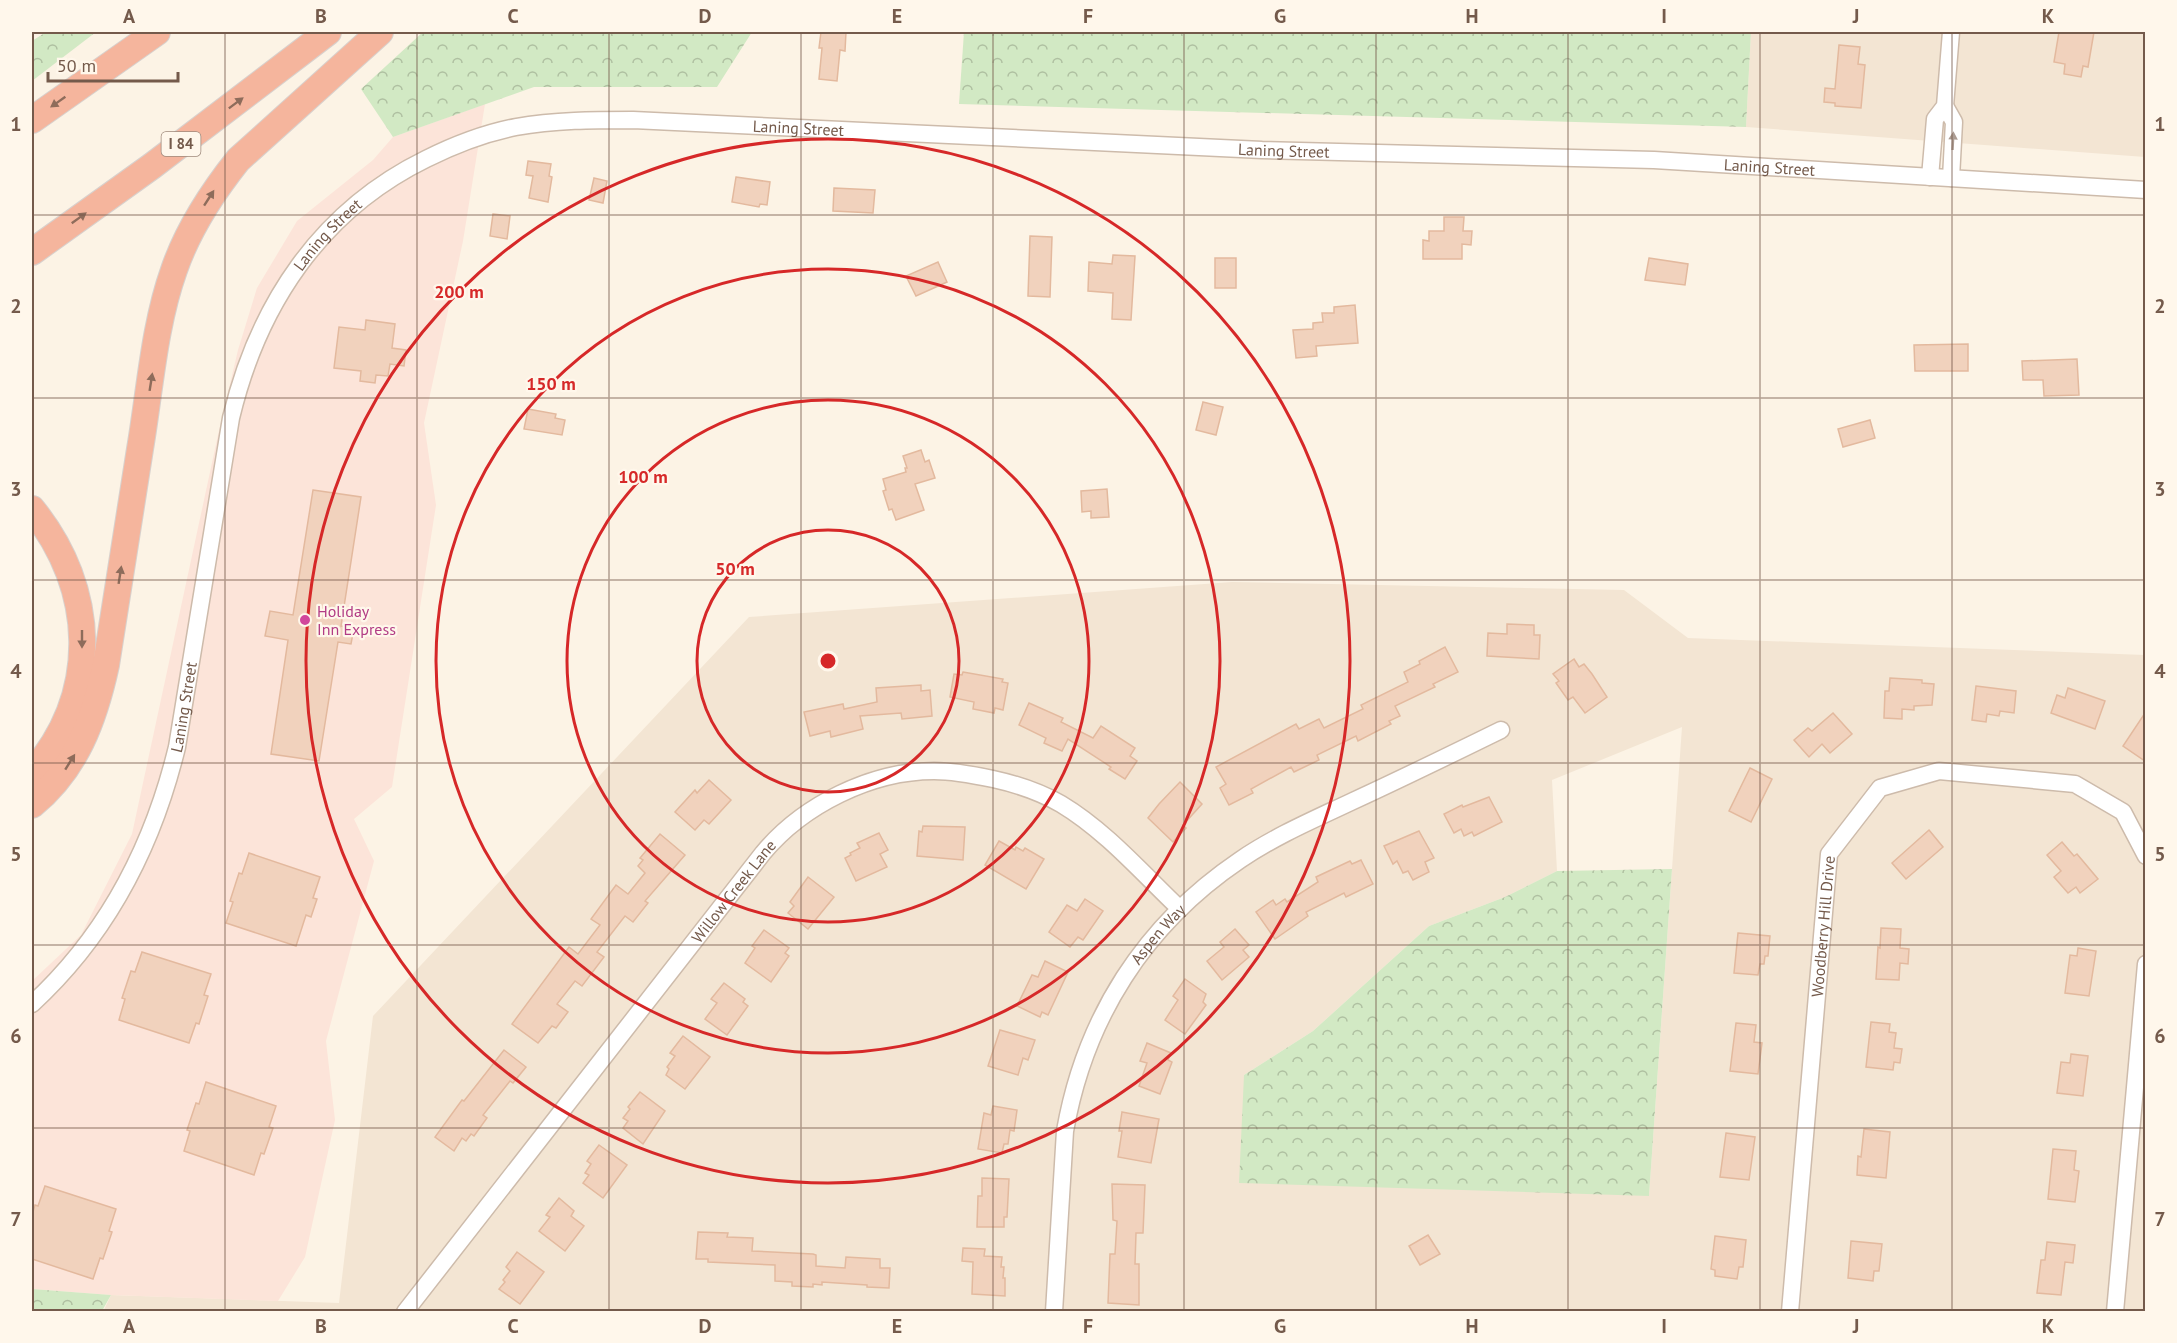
<svg xmlns="http://www.w3.org/2000/svg" width="2177" height="1343" font-family="'PT Sans',sans-serif">
  <style>
    .residential { fill: #f3e5d3; fill-rule: evenodd }
    .commercial { fill: #fce4d9 }
    .forest { fill: url(#forest-crowns) }
    .building { fill: #f1d2bd; stroke: #e3b99e; stroke-width: 1.5 }
    .lines { fill: none; stroke-linecap: round; stroke-linejoin: round }
    .minor-casing { stroke: #cdbbab; stroke-width: 19 }
    .highway-casing { stroke: #d8d1cd; stroke-width: 28 }
    .minor { stroke: #fff; stroke-width: 16 }
    .highway { stroke: #f5b59d; stroke-width: 26 }
    .oneway { fill: #8e6c5b }
    .oneway2 { fill: #ac9c93 }
    .grid { fill: none; stroke: #745a4b; stroke-width: 1.5; stroke-opacity: 0.55 }
    .ring { fill: none; stroke: #d62828; stroke-width: 3 }
    .hotel-dot { fill: #d1479c; stroke: #fff7eb; stroke-width: 2 }
    .labels { text-anchor: middle; stroke-width: 4.5; stroke-linejoin: round; paint-order: stroke }
    .shield { fill: #fff7eb; stroke: #9e897b; stroke-width: 1.5 }
    .shield-label { font-size: 15px; font-weight: bold; fill: #745a4b }
    .street-label { font-size: 16px; fill: #745a4b; stroke: #fff7eb }
    .hotel-label { font-size: 16px; fill: #b23c85; stroke: #fff7eb; text-anchor: start }
    .centre { fill: #d62828; stroke: #fff7eb; stroke-width: 3 }
    .ring-label { font-size: 18px; text-anchor: middle; font-weight: bold; fill: #d62828; stroke: #fff7eb; stroke-width: 4.5; stroke-linejoin: round; paint-order: stroke }
    .neatline { fill: none; stroke: #745a4b; stroke-width: 2 }
    .grid-label { font-size: 20px; text-anchor: middle; font-weight: bold; fill: #745a4b }
  </style>
  <defs>
    <pattern id="forest-crowns" width="20" height="18" patternUnits="userSpaceOnUse" patternTransform="scale(1.5)"><rect width="20" height="18" fill="#d2e9c4"/><path d="M2 6a3 3 0 1 1 6 0M12 15a3 3 0 1 1 6 0" fill="none" stroke="#afc0a1"/></pattern>
  </defs>
  <rect width="100%" height="100%" fill="#fcf3e5"/>
  <!-- residential -->
  <g class="residential">
    <polygon points="1751,32 2145,32 2145,157 1746,127"/>
    <path d="M1232 582 1624 590 1688 638 2145 655V1311L103 1312 111 1295 339 1303 373 1016 749 617ZM1682 727 1649 1196 1244 1075 1313 1031 1429 926 1505 897 1557 871 1552 780Z"/>
  </g>
  <!-- commercial -->
  <polygon class="commercial" points="485,104 463,241 424,423 436,505 392,787 354,819 374,861 326,1041 335,1120 305,1257 278,1301 111,1295 32,1289 32,981 81,935 132,834 218,435 238,350 257,288 297,221 373,160 393,137"/>
  <!-- forest -->
  <g class="forest">
    <polygon points="46,32 96,32 32,81 32,41"/>
    <polygon points="423,32 752,32 717,87 534,87 393,137 361,89"/>
    <polygon points="964,32 1751,32 1746,127 959,104"/>
    <polygon points="1672,869 1649,1196 1239,1183 1244,1075 1313,1031 1429,926 1505,897 1557,871"/>
    <polygon points="32,1289 111,1295 102,1311 32,1311"/>
  </g>
  <!-- building -->
  <g class="building">
    <polygon points="821,32 846,32 845,51 840,50 837,81 819,79 822,48 819,48"/>
    <polygon points="2059,32 2094,32 2088,67 2083,66 2081,77 2064,74 2065,64 2054,62"/>
    <polygon points="1839,45 1860,47 1858,64 1865,65 1861,108 1835,106 1835,103 1824,102 1825,88 1835,89"/>
    <polygon points="528,161 551,164 549,176 552,177 548,202 529,198 533,176 526,175"/>
    <polygon points="736,177 770,182 767,205 760,204 759,207 732,202"/>
    <polygon points="594,178 607,181 603,203 589,200"/>
    <polygon points="834,188 875,190 873,213 833,211"/>
    <polygon points="493,214 510,216 507,239 490,236"/>
    <polygon points="1444,217 1464,217 1463,231 1472,231 1471,245 1462,244 1462,259 1423,259 1423,240 1429,241 1429,231 1444,231"/>
    <polygon points="1030,236 1052,237 1050,297 1028,296"/>
    <polygon points="1113,255 1135,256 1131,320 1112,319 1113,293 1088,291 1089,262 1112,264"/>
    <rect x="1215" y="258" width="21" height="30"/>
    <polygon points="1649,258 1688,264 1685,285 1645,280"/>
    <polygon points="938,262 947,282 916,296 906,276"/>
    <polygon points="1355,305 1358,343 1316,346 1317,356 1296,358 1293,330 1313,329 1313,323 1323,322 1322,313 1334,313 1334,307"/>
    <polygon points="366,320 395,324 392,348 406,350 404,366 390,364 388,376 376,375 375,383 360,381 361,371 334,368 339,327 365,330"/>
    <polygon points="1968,344 1968,371 1915,371 1914,345"/>
    <polygon points="2077,359 2079,395 2044,396 2043,380 2023,380 2022,361"/>
    <polygon points="1203,402 1223,407 1216,435 1196,430"/>
    <polygon points="528,409 556,414 555,418 565,420 562,435 524,429"/>
    <polygon points="1870,420 1875,438 1843,447 1838,429"/>
    <polygon points="921,450 925,462 929,460 935,478 915,484 924,510 896,520 892,509 889,510 883,491 886,490 883,479 906,472 905,468 907,468 903,456"/>
    <polygon points="1107,489 1109,517 1091,518 1091,511 1082,512 1081,491"/>
    <polygon points="313,490 361,497 341,626 354,628 351,644 338,642 319,761 271,754 288,640 265,636 270,611 293,615"/>
    <polygon points="1507,624 1534,625 1534,635 1540,635 1539,659 1487,656 1488,633 1507,634"/>
    <polygon points="1445,647 1458,672 1433,684 1435,687 1395,706 1400,716 1389,721 1391,724 1358,741 1356,736 1317,755 1319,760 1294,772 1291,767 1251,789 1253,793 1229,805 1220,788 1226,784 1216,767 1296,724 1299,729 1319,719 1324,728 1363,709 1361,705 1408,682 1404,672 1420,664 1419,661"/>
    <polygon points="1574,659 1579,667 1584,664 1592,674 1607,697 1585,713 1573,697 1568,700 1556,683 1559,681 1553,674"/>
    <polygon points="963,672 1003,679 1002,682 1008,683 1003,710 995,708 994,713 973,709 974,702 950,697 954,674 962,675"/>
    <polygon points="1890,678 1922,680 1922,683 1934,684 1932,705 1914,706 1914,710 1902,709 1902,719 1884,718 1885,691 1889,691"/>
    <polygon points="921,685 921,691 930,690 932,716 902,719 901,713 860,716 863,729 831,737 830,731 810,736 804,712 843,704 844,709 877,702 876,688"/>
    <polygon points="1976,686 2016,691 2014,713 2000,711 1999,716 1987,714 1986,722 1972,720"/>
    <polygon points="2068,688 2105,701 2095,729 2051,713 2057,695 2065,698"/>
    <polygon points="1029,703 1063,718 1061,722 1093,738 1101,726 1135,748 1130,756 1137,761 1125,779 1109,769 1111,767 1068,739 1062,751 1044,743 1046,738 1019,725"/>
    <polygon points="1833,713 1852,734 1830,753 1822,744 1809,757 1794,740 1808,728 1812,731"/>
    <polygon points="2145,713 2145,761 2123,746"/>
    <polygon points="1750,768 1772,779 1751,822 1729,811"/>
    <polygon points="709,780 731,800 709,824 704,820 695,830 675,812 695,790 697,793"/>
    <polygon points="1180,782 1202,804 1183,825 1186,828 1173,842 1148,818 1159,804"/>
    <polygon points="1489,797 1502,822 1474,836 1472,832 1464,836 1461,829 1454,833 1444,814 1462,805 1463,807"/>
    <polygon points="923,826 965,827 963,860 917,856 919,831 922,832"/>
    <polygon points="1929,830 1943,847 1906,879 1892,863"/>
    <polygon points="1419,831 1434,858 1425,862 1429,872 1413,880 1408,871 1403,873 1397,861 1393,864 1384,846"/>
    <polygon points="879,833 888,850 880,854 887,867 856,881 845,858 851,855 850,853 860,848 857,843"/>
    <polygon points="660,834 685,855 645,901 648,903 633,922 625,916 597,952 604,957 582,986 575,981 557,1004 568,1012 556,1028 552,1026 538,1043 512,1024 569,947 578,954 600,925 591,919 616,885 628,894 645,873 638,866 643,860 640,858"/>
    <polygon points="999,841 1015,850 1016,847 1023,851 1025,848 1044,859 1026,889 985,865"/>
    <polygon points="2062,842 2074,856 2077,854 2098,879 2080,893 2076,887 2068,893 2054,877 2061,871 2047,855"/>
    <polygon points="249,853 320,877 313,898 317,899 311,917 306,915 296,946 226,923 233,902 230,901 239,873 242,874"/>
    <polygon points="1361,860 1373,884 1346,897 1344,893 1306,912 1308,916 1275,939 1256,912 1273,900 1276,905 1285,899 1287,902 1318,882 1316,877 1350,861 1352,864"/>
    <polygon points="808,877 834,897 808,929 788,913 794,906 790,902"/>
    <polygon points="1085,899 1103,911 1083,940 1078,937 1070,947 1049,932 1067,905 1077,911"/>
    <polygon points="1881,928 1901,929 1900,948 1909,949 1908,964 1900,963 1899,980 1876,979 1878,947 1880,948"/>
    <polygon points="1235,929 1249,945 1243,950 1249,957 1222,980 1207,961 1224,947 1220,942"/>
    <polygon points="764,930 789,948 785,953 789,956 771,982 745,963 755,948 752,946"/>
    <polygon points="1738,933 1770,936 1768,956 1765,956 1764,964 1760,964 1758,975 1734,973"/>
    <polygon points="2078,948 2096,951 2089,996 2065,993 2070,955 2077,956"/>
    <polygon points="142,952 211,974 204,995 208,996 199,1024 196,1023 189,1043 119,1020 125,999 122,998 131,971 135,972"/>
    <polygon points="1045,961 1068,972 1048,1015 1042,1012 1040,1017 1017,1006 1032,975 1038,977"/>
    <polygon points="1185,979 1206,994 1203,1002 1206,1005 1185,1034 1165,1020 1178,1000 1173,996"/>
    <polygon points="724,983 745,999 743,1002 748,1006 727,1035 705,1019 717,1003 711,999"/>
    <polygon points="1871,1022 1890,1024 1889,1032 1896,1033 1894,1048 1902,1049 1900,1063 1894,1062 1893,1070 1866,1067"/>
    <polygon points="1736,1023 1756,1025 1754,1042 1762,1043 1758,1074 1730,1071"/>
    <polygon points="1000,1030 1035,1040 1028,1060 1023,1058 1018,1075 988,1066"/>
    <polygon points="683,1036 710,1057 685,1089 666,1075 669,1069 667,1067 675,1056 670,1053"/>
    <polygon points="1147,1043 1171,1053 1168,1060 1172,1062 1160,1094 1139,1086 1147,1063 1140,1061"/>
    <polygon points="504,1050 526,1067 513,1083 510,1081 483,1115 487,1118 474,1136 471,1134 466,1141 462,1138 454,1151 435,1137 462,1100 464,1101"/>
    <polygon points="2071,1054 2088,1056 2083,1096 2057,1093 2061,1062 2070,1063"/>
    <polygon points="206,1082 276,1106 269,1127 273,1128 264,1154 261,1153 254,1175 184,1151 190,1131 187,1130 196,1103 199,1104"/>
    <polygon points="640,1092 665,1111 643,1144 623,1128 628,1121 623,1118 630,1109 628,1107"/>
    <polygon points="993,1106 1017,1110 1014,1131 1010,1130 1008,1144 1004,1144 1002,1153 978,1149 984,1113 991,1115"/>
    <polygon points="1122,1112 1159,1119 1151,1163 1118,1157 1122,1131 1119,1131"/>
    <polygon points="1864,1129 1890,1132 1886,1178 1857,1175 1858,1156 1861,1157"/>
    <polygon points="1726,1133 1755,1137 1749,1180 1720,1177"/>
    <polygon points="599,1145 627,1165 603,1198 583,1183 589,1175 585,1173 591,1164 587,1161"/>
    <polygon points="2053,1149 2076,1151 2074,1170 2079,1171 2075,1202 2048,1199"/>
    <polygon points="982,1178 1009,1179 1007,1217 1004,1217 1004,1227 977,1227 978,1196 982,1196"/>
    <polygon points="1112,1184 1145,1185 1143,1233 1136,1233 1135,1264 1139,1264 1139,1305 1108,1303 1110,1254 1115,1254 1117,1221 1113,1220"/>
    <polygon points="45,1186 116,1209 109,1231 112,1232 103,1259 100,1258 93,1279 32,1259 32,1215 35,1205 38,1206"/>
    <polygon points="559,1198 574,1211 571,1216 584,1226 565,1251 539,1231 550,1217 546,1215"/>
    <polygon points="698,1232 728,1233 727,1237 753,1238 752,1251 813,1254 816,1255 816,1266 845,1268 846,1257 880,1259 880,1268 890,1268 889,1288 867,1287 867,1285 822,1282 822,1285 813,1284 813,1287 792,1286 792,1282 775,1281 775,1265 708,1262 708,1259 696,1259"/>
    <polygon points="1428,1235 1440,1254 1420,1265 1409,1246"/>
    <polygon points="1715,1236 1746,1240 1743,1267 1739,1267 1737,1279 1715,1276 1715,1270 1711,1269"/>
    <polygon points="1851,1241 1882,1244 1879,1271 1874,1271 1873,1281 1848,1278"/>
    <polygon points="2047,1242 2075,1245 2073,1263 2065,1262 2061,1295 2037,1293 2041,1260 2045,1260"/>
    <polygon points="963,1248 985,1249 984,1256 1002,1257 1001,1267 1004,1267 1003,1278 1005,1278 1005,1296 972,1294 973,1262 962,1261"/>
    <polygon points="517,1252 544,1272 520,1304 499,1289 505,1282 503,1280 510,1271 506,1267"/>
  </g>
  <g class="lines">
    <defs>
      <g id="minor">
        <polyline points="1945,106 1954,122 1951,178"/>
        <polyline points="1930,177 1935,119 1945,106 1951,32"/>
        <path id="s1" d="M32 1004C107 935 153 846 177 747L231 418C258 305 320 211 426 159 454 145 485 133 516 127 555 120 594 120 633 120L1262 150 1654 160 2146 190"/>
        <path id="s2" d="M405 1312 763 853C803 805 871 771 934 771 954 771 974 775 993 779 1016 784 1040 792 1061 804 1106 831 1142 873 1180 909"/>
        <path id="s3" d="M1054 1312 1065 1131C1085 1018 1144 925 1240 860 1275 836 1315 819 1353 801 1403 778 1452 754 1501 730"/>
        <path id="s4" d="M1790 1312 1829 854 1880 788 1939 771 2075 784 2123 812 2146 856"/>
        <polyline points="2115,1312 2146,964"/>
      </g>
      <g id="highway">
        <polyline points="32,120 157,32"/>
        <polyline points="32,252 152,166 328,32"/>
        <path d="M32 509C97 589 101 694 32 773"/>
        <path d="M32 805C76 769 94 720 106 665 118 593 129 521 140 449 150 390 154 326 174 270 188 229 211 194 238 160L380 32"/>
      </g>
    </defs>
    <!-- minor casing -->
    <use href="#minor" class="minor-casing"/>
    <!-- highway casing -->
    <use href="#highway" class="highway-casing"/>
    <!-- minor -->
    <use href="#minor" class="minor"/>
    <!-- highway -->
    <use href="#highway" class="highway"/>
  </g>
  <!-- one-way arrows -->
  <defs><path id="oneway-solid" d="M-6-.8H1V-3.2L6.5 0L1 3.2V.8H-6Z" transform="scale(1.5)"/></defs>
  <g class="oneway">
    <use href="#oneway-solid" transform="translate(58 102) rotate(145)"/>
    <use href="#oneway-solid" transform="translate(236 103) rotate(-37)"/>
    <use href="#oneway-solid" transform="translate(209 198) rotate(-57)"/>
    <use href="#oneway-solid" transform="translate(79 218) rotate(-36)"/>
    <use href="#oneway-solid" transform="translate(151 382) rotate(-81)"/>
    <use href="#oneway-solid" transform="translate(120 575) rotate(-81)"/>
    <use href="#oneway-solid" transform="translate(82 639) rotate(90)"/>
    <use href="#oneway-solid" transform="translate(70 762) rotate(-58)"/>
  </g>
  <use class="oneway2" href="#oneway-solid" transform="translate(1953 141) rotate(-87)"/>
  <!-- grid -->
  <path class="grid" d="M225 32V1312M417 32V1312M609 32V1312M801 32V1312M993 32V1312M1184 32V1312M1376 32V1312M1568 32V1312M1760 32V1312M1952 32V1312M32 215H2146M32 398H2146M32 580H2146M32 763H2146M32 945H2146M32 1128H2146"/>
  <!-- distance rings -->
  <g class="ring">
    <circle cx="828" cy="661" r="131"/>
    <circle cx="828" cy="661" r="261"/>
    <circle cx="828" cy="661" r="392"/>
    <circle cx="828" cy="661" r="522"/>
  </g>
  <!-- markers -->
  <circle class="hotel-dot" cx="305" cy="620" r="6"/>
  <g class="labels">
    <!-- shield labels -->
    <rect class="shield" x="161.5" y="132" width="39" height="24" rx="4.5"/>
    <g class="shield-label">
      <text x="181" y="149">I 84</text>
    </g>
    <!-- street labels -->
    <g class="street-label">
      <text dy="6" stroke="none"><textPath href="#s1" startOffset="1347">Laning Street</textPath></text>
      <text dy="6" stroke="none"><textPath href="#s1" startOffset="1833">Laning Street</textPath></text>
      <text dy="6" stroke="none"><textPath href="#s1" startOffset="2319">Laning Street</textPath></text>
      <text dy="6" stroke="none"><textPath href="#s1" startOffset="843">Laning Street</textPath></text>
      <text dy="6" stroke="none"><textPath href="#s1" startOffset="340">Laning Street</textPath></text>
      <text dy="6" stroke="none"><textPath href="#s2" startOffset="534">Willow Creek Lane</textPath></text>
      <text dy="6" stroke="none"><textPath href="#s4" startOffset="387">Woodberry Hill Drive</textPath></text>
      <text dy="6" stroke="none"><textPath href="#s3" startOffset="402">Aspen Way</textPath></text>
    </g>
    <!-- hotel labels -->
    <g class="hotel-label">
      <text x="317" y="617">Holiday<tspan x="317" dy="18">Inn Express</tspan></text>
    </g>
  </g>
  <circle cx="828" cy="661" r="9" class="centre"/>
  <g class="ring-label">
    <text x="459" y="298">200 m</text>
    <text x="551" y="390">150 m</text>
    <text x="643" y="483">100 m</text>
    <text x="735" y="575">50 m</text>
  </g>
  <!-- border -->
  <rect width="2177" height="1343" fill="none" stroke="#fff7eb" stroke-width="66"/>
  <!-- scale -->
  <path d="M48 72v9h130v-9" fill="none" stroke="#745a4b" stroke-width="3"/>
  <text x="57" y="72" font-size="18" fill="#745a4b" stroke="#fff7eb" stroke-width="4.5" paint-order="stroke">50 m</text>
  <rect x="33" y="33" width="2111" height="1277" class="neatline"/>
  <g class="grid-label">
    <text x="129" y="23">A</text>
    <text x="321" y="23">B</text>
    <text x="513" y="23">C</text>
    <text x="705" y="23">D</text>
    <text x="897" y="23">E</text>
    <text x="1088" y="23">F</text>
    <text x="1280" y="23">G</text>
    <text x="1472" y="23">H</text>
    <text x="1664" y="23">I</text>
    <text x="1856" y="23">J</text>
    <text x="2048" y="23">K</text>
    <text x="16" y="131">1</text>
    <text x="2160" y="131">1</text>
    <text x="16" y="313">2</text>
    <text x="2160" y="313">2</text>
    <text x="16" y="496">3</text>
    <text x="2160" y="496">3</text>
    <text x="16" y="678">4</text>
    <text x="2160" y="678">4</text>
    <text x="16" y="861">5</text>
    <text x="2160" y="861">5</text>
    <text x="16" y="1043">6</text>
    <text x="2160" y="1043">6</text>
    <text x="16" y="1226">7</text>
    <text x="2160" y="1226">7</text>
    <text x="129" y="1333">A</text>
    <text x="321" y="1333">B</text>
    <text x="513" y="1333">C</text>
    <text x="705" y="1333">D</text>
    <text x="897" y="1333">E</text>
    <text x="1088" y="1333">F</text>
    <text x="1280" y="1333">G</text>
    <text x="1472" y="1333">H</text>
    <text x="1664" y="1333">I</text>
    <text x="1856" y="1333">J</text>
    <text x="2048" y="1333">K</text>
  </g>
</svg>
